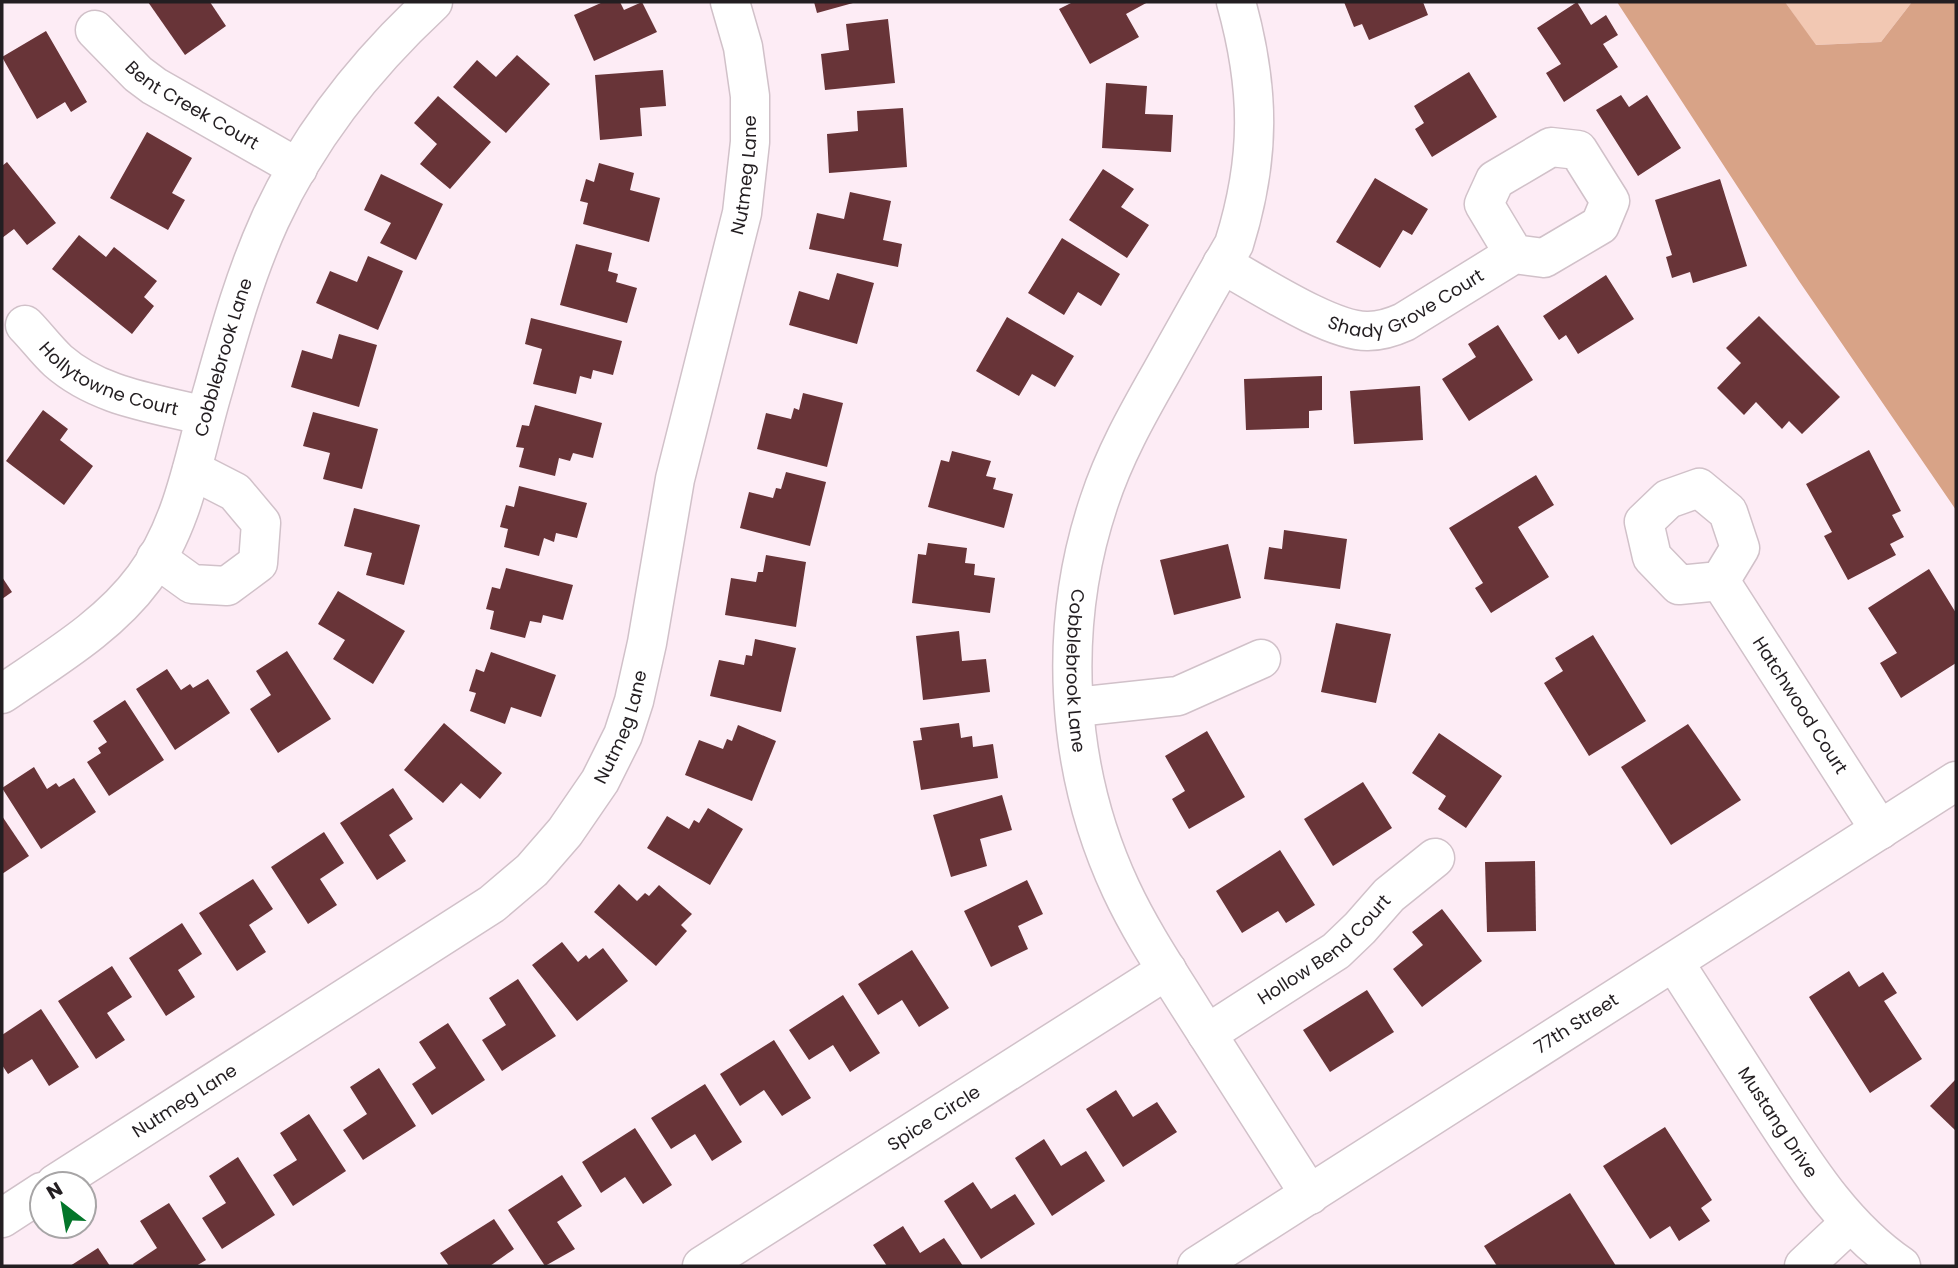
<svg xmlns="http://www.w3.org/2000/svg" width="1958" height="1268" font-family="Poppins,sans-serif">
  <style>
    .green { fill: #f2c8b3 }
    .forest { fill: #d8a387 }
    .building { fill: #683438 }
    .lines { fill: none; stroke-linecap: round; stroke-linejoin: round }
    .minor-casing { stroke: #d1c1c9; stroke-width: 41 }
    .minor { stroke: #fff; stroke-width: 38 }
    .labels { text-anchor: middle; stroke-width: 7; stroke-linejoin: round; paint-order: stroke }
    .street-label { font-size: 18px; fill: #231e21; stroke: #fff }
  </style>
  <rect width="100%" height="100%" fill="#fdecf5"/>
  <!-- green -->
  <polygon class="green" points="1785,2 1912,2 1881,42 1815,45"/>
  <!-- forest -->
  <polygon class="forest" points="1617,2 1785,2 1816,45 1881,42 1912,2 1956,2 1956,510 1799,281"/>
  <!-- building -->
  <g class="building">
    <polygon points="148,2 210,2 226,26 185,55"/>
    <polygon points="603,2 620,2 624,10 642,2 657,32 594,61 574,15"/>
    <polygon points="814,2 853,2 853,3 817,13"/>
    <polygon points="1073,2 1148,2 1126,14 1139,37 1090,64 1059,9"/>
    <polygon points="1344,2 1423,2 1428,15 1369,40 1362,24 1354,27"/>
    <polygon points="1577,2 1591,25 1606,15 1618,35 1603,44 1618,67 1564,102 1546,73 1561,64 1537,28"/>
    <polygon points="888,19 895,83 825,90 821,54 849,50 846,24"/>
    <polygon points="46,31 87,102 71,112 65,102 37,119 2,57"/>
    <polygon points="517,55 550,84 506,133 453,87 477,60 496,77"/>
    <polygon points="663,70 666,106 640,108 642,136 600,140 595,75"/>
    <polygon points="1469,72 1497,117 1432,157 1415,129 1424,123 1414,106"/>
    <polygon points="1106,83 1147,86 1145,114 1173,115 1171,152 1102,148"/>
    <polygon points="1621,95 1629,107 1647,95 1681,148 1638,176 1596,110"/>
    <polygon points="438,96 491,142 450,189 420,164 437,144 414,123"/>
    <polygon points="903,108 907,167 829,173 827,134 858,131 857,111"/>
    <polygon points="147,132 192,158 172,193 185,200 168,230 110,198"/>
    <polygon points="7,162 56,223 27,245 14,229 2,238 2,166"/>
    <polygon points="599,163 634,173 630,190 660,198 649,242 583,224 588,203 580,201 586,179 594,182"/>
    <polygon points="1103,169 1134,189 1121,207 1149,225 1127,258 1069,220"/>
    <polygon points="381,174 443,204 416,260 380,243 391,223 364,210"/>
    <polygon points="1375,178 1428,209 1412,235 1403,230 1380,268 1336,242"/>
    <polygon points="1720,179 1747,266 1693,283 1690,272 1672,278 1666,257 1672,255 1655,200"/>
    <polygon points="850,192 891,201 883,240 902,244 898,267 809,249 817,213 844,219"/>
    <polygon points="79,235 106,257 114,247 157,281 144,297 154,306 132,334 52,269"/>
    <polygon points="1062,238 1120,274 1101,306 1078,292 1064,315 1028,293"/>
    <polygon points="576,244 612,253 608,271 618,274 616,282 637,288 627,323 560,305"/>
    <polygon points="368,256 403,271 378,330 316,303 330,271 357,282"/>
    <polygon points="837,273 874,283 857,344 789,325 799,291 829,300"/>
    <polygon points="1606,275 1634,319 1578,354 1566,335 1559,340 1543,316"/>
    <polygon points="1759,316 1840,397 1802,434 1789,421 1782,429 1756,402 1744,415 1717,388 1741,363 1726,348"/>
    <polygon points="1007,317 1074,356 1055,387 1032,374 1019,396 976,371"/>
    <polygon points="531,318 622,341 613,375 593,370 591,379 580,376 576,394 533,384 542,349 525,344"/>
    <polygon points="1498,325 1533,380 1469,421 1442,379 1476,357 1468,344"/>
    <polygon points="339,334 377,345 359,407 291,387 302,350 332,359"/>
    <polygon points="1322,376 1322,410 1309,411 1309,428 1246,430 1244,379"/>
    <polygon points="1420,386 1423,440 1354,444 1350,391"/>
    <polygon points="803,393 843,403 827,467 757,449 766,413 791,419 794,408 799,410"/>
    <polygon points="535,405 602,423 593,458 573,453 570,461 559,458 555,476 519,467 524,448 516,447 522,425 529,426"/>
    <polygon points="43,410 68,429 60,440 93,466 64,505 6,461"/>
    <polygon points="313,412 378,429 362,489 323,479 330,453 303,446"/>
    <polygon points="1869,450 1901,511 1892,515 1904,537 1890,544 1896,555 1848,580 1824,536 1832,532 1806,484"/>
    <polygon points="952,451 991,461 986,476 996,478 993,489 1013,494 1004,528 928,507 941,460 949,462"/>
    <polygon points="786,472 826,482 810,546 740,528 749,492 773,498 776,488 781,489"/>
    <polygon points="1536,475 1554,505 1518,527 1549,577 1491,613 1475,588 1483,583 1449,528"/>
    <polygon points="519,486 587,503 577,538 556,533 554,542 544,538 539,556 504,547 508,529 500,527 506,505 514,507"/>
    <polygon points="354,508 420,525 404,585 366,575 372,553 344,546"/>
    <polygon points="1284,530 1347,539 1340,589 1264,579 1269,547 1282,549"/>
    <polygon points="928,543 967,548 965,563 975,564 974,575 995,578 990,613 912,603 918,554 926,555"/>
    <polygon points="1228,544 1241,598 1174,615 1160,560"/>
    <polygon points="766,555 806,562 796,627 725,615 731,578 756,582 758,572 763,572"/>
    <polygon points="506,568 573,585 563,620 543,615 541,623 530,621 525,638 490,629 494,611 486,609 492,587 500,589"/>
    <polygon points="1929,569 1956,613 1956,663 1901,698 1880,663 1897,653 1868,608"/>
    <polygon points="2,577 12,592 2,599"/>
    <polygon points="338,591 405,631 373,684 333,659 345,640 318,624"/>
    <polygon points="1336,623 1391,634 1376,703 1321,692"/>
    <polygon points="959,631 962,661 986,659 990,692 923,700 916,636"/>
    <polygon points="1593,635 1646,721 1589,756 1544,683 1563,671 1555,658"/>
    <polygon points="755,639 796,648 781,712 710,696 719,660 744,665 746,655 752,656"/>
    <polygon points="287,651 331,719 278,753 250,709 271,695 256,671"/>
    <polygon points="491,652 556,675 541,717 511,707 505,724 470,711 476,693 469,691 476,669 484,672"/>
    <polygon points="167,669 181,690 190,684 193,688 208,679 230,713 175,750 136,689"/>
    <polygon points="125,700 164,760 109,796 87,762 101,753 98,748 107,742 93,721"/>
    <polygon points="444,723 502,773 480,799 461,783 443,803 404,770"/>
    <polygon points="959,723 961,738 972,736 973,747 993,744 998,778 921,790 913,741 922,740 920,728"/>
    <polygon points="1688,724 1741,800 1671,845 1621,767"/>
    <polygon points="738,725 776,741 752,801 685,775 699,740 723,749 727,739 732,741"/>
    <polygon points="1207,731 1245,797 1189,829 1172,799 1185,791 1165,756"/>
    <polygon points="1439,733 1502,776 1466,828 1438,809 1446,796 1412,773"/>
    <polygon points="34,767 47,789 56,783 59,787 74,778 96,812 41,849 2,788"/>
    <polygon points="1363,782 1392,828 1333,866 1304,819"/>
    <polygon points="393,788 413,819 389,835 406,861 377,880 340,823"/>
    <polygon points="1002,795 1012,830 980,839 987,866 951,877 933,815"/>
    <polygon points="708,808 743,829 710,885 647,848 667,816 689,829 694,820 699,823"/>
    <polygon points="2,816 29,856 2,874"/>
    <polygon points="324,832 344,863 320,879 337,905 308,924 271,867"/>
    <polygon points="1280,850 1315,905 1286,923 1278,911 1242,933 1216,891"/>
    <polygon points="1535,861 1536,931 1487,932 1485,862"/>
    <polygon points="253,879 273,909 249,925 266,952 237,971 199,913"/>
    <polygon points="1027,880 1043,914 1018,926 1028,949 991,967 964,911"/>
    <polygon points="619,884 637,901 645,893 649,896 659,885 692,914 681,925 687,931 656,966 594,912"/>
    <polygon points="1442,909 1482,961 1422,1007 1393,969 1423,945 1412,932"/>
    <polygon points="182,923 202,954 178,970 195,997 166,1016 129,958"/>
    <polygon points="562,942 578,962 586,955 589,959 603,948 628,981 577,1021 532,965"/>
    <polygon points="912,950 949,1008 919,1027 902,1000 878,1015 858,984"/>
    <polygon points="112,966 132,997 107,1013 125,1040 96,1059 58,1001"/>
    <polygon points="1849,971 1859,987 1883,972 1897,993 1884,1001 1922,1059 1870,1093 1809,997"/>
    <polygon points="518,979 556,1036 502,1071 482,1040 506,1025 489,998"/>
    <polygon points="1367,990 1394,1032 1330,1072 1303,1030"/>
    <polygon points="843,995 880,1053 850,1072 833,1045 809,1060 789,1030"/>
    <polygon points="41,1009 79,1067 49,1086 32,1059 8,1074 2,1065 2,1035"/>
    <polygon points="448,1023 485,1080 432,1115 412,1084 436,1068 419,1042"/>
    <polygon points="774,1040 811,1098 782,1116 764,1090 740,1106 720,1074"/>
    <polygon points="379,1068 416,1126 363,1160 343,1130 367,1114 350,1087"/>
    <polygon points="1956,1079 1956,1131 1930,1106"/>
    <polygon points="705,1084 742,1142 712,1161 695,1134 671,1149 651,1118"/>
    <polygon points="1116,1090 1133,1117 1157,1102 1177,1132 1123,1167 1086,1109"/>
    <polygon points="309,1114 346,1171 293,1206 273,1175 297,1160 280,1133"/>
    <polygon points="1665,1127 1712,1200 1701,1208 1710,1221 1679,1241 1670,1226 1650,1239 1603,1166"/>
    <polygon points="635,1128 672,1185 643,1204 625,1177 601,1193 582,1162"/>
    <polygon points="1044,1139 1061,1166 1086,1151 1105,1181 1052,1216 1015,1158"/>
    <polygon points="238,1157 275,1215 222,1249 202,1218 226,1203 209,1176"/>
    <polygon points="562,1175 582,1206 557,1222 575,1249 545,1266 508,1210"/>
    <polygon points="973,1182 991,1209 1015,1194 1035,1224 981,1259 944,1201"/>
    <polygon points="1570,1193 1616,1266 1497,1266 1484,1246"/>
    <polygon points="169,1203 206,1260 196,1266 134,1266 133,1264 157,1248 140,1221"/>
    <polygon points="494,1219 514,1249 490,1266 449,1266 440,1253"/>
    <polygon points="903,1226 920,1253 944,1238 963,1266 887,1266 873,1245"/>
    <polygon points="98,1248 110,1266 70,1266"/>
  </g>
  <g class="lines">
    <defs>
      <g id="minor">
        <path id="s1" d="M1236 2C1260 88 1261 158 1234 244 1209 287 1185 330 1161 373 1137 415 1114 456 1099 502 1057 627 1065 769 1121 889 1141 932 1168 972 1193 1012 1232 1073 1271 1134 1310 1195"/>
        <path id="s2" d="M95 30 138 74 154 86 298 168"/>
        <path id="s3" d="M1222 264C1257 283 1331 332 1368 331 1380 331 1393 327 1404 322L1514 254 1544 258 1600 225 1610 201 1578 150 1551 147 1495 180 1484 204 1514 254"/>
        <path id="s4" d="M25 325C36 336 46 350 58 361 99 397 154 403 205 416"/>
        <polyline points="156,558 192,584 227,586 258,563 261,523 235,492 192,470"/>
        <path id="s5" d="M1720 581 1740 548 1728 512 1699 488 1668 499 1644 522 1652 557 1679 585 1720 581 1880 830"/>
        <path id="s6" d="M2 694C51 660 108 627 144 578 185 523 194 454 213 390 229 333 245 275 270 220 309 135 365 65 433 2"/>
        <polyline points="1076,707 1178,696 1261,659"/>
        <path id="s7" d="M1674 962C1704 1009 1734 1056 1764 1102 1804 1163 1841 1225 1901 1266"/>
        <path id="s8" d="M1207 1034 1336 951 1360 928 1389 895 1435 858"/>
        <path id="s9" d="M55 1184 492 904 532 870 565 832 600 781 623 735 634 701 647 643 675 479 742 213 750 142V96L743 47 730 2"/>
        <polyline points="2,1218 42,1192"/>
        <path id="s10" d="M702 1266 1167 970"/>
        <path id="s11" d="M1197 1266 1956 781"/>
        <polyline points="1804,1266 1850,1223"/>
      </g>
    </defs>
    <!-- minor casing -->
    <use href="#minor" class="minor-casing"/>
    <!-- minor -->
    <use href="#minor" class="minor"/>
  </g>
  <g class="labels">
    <!-- street labels -->
    <g class="street-label">
      <text dy="6" stroke="none"><textPath href="#s2" startOffset="124">Bent Creek Court</textPath></text>
      <text dy="6" stroke="none"><textPath href="#s9" startOffset="1309">Nutmeg Lane</textPath></text>
      <text dy="6" stroke="none"><textPath href="#s3" startOffset="206">Shady Grove Court</textPath></text>
      <text dy="6" stroke="none"><textPath href="#s6" startOffset="420">Cobblebrook Lane</textPath></text>
      <text dy="6" stroke="none"><textPath href="#s4" startOffset="103">Hollytowne Court</textPath></text>
      <text dy="6" stroke="none"><textPath href="#s1" startOffset="709">Cobblebrook Lane</textPath></text>
      <text dy="6" stroke="none"><textPath href="#s5" startOffset="444">Hatchwood Court</textPath></text>
      <text dy="6" stroke="none"><textPath href="#s9" startOffset="742">Nutmeg Lane</textPath></text>
      <text dy="6" stroke="none"><textPath href="#s8" startOffset="145">Hollow Bend Court</textPath></text>
      <text dy="6" stroke="none"><textPath href="#s11" startOffset="450">77th Street</textPath></text>
      <text dy="6" stroke="none"><textPath href="#s9" startOffset="154">Nutmeg Lane</textPath></text>
      <text dy="6" stroke="none"><textPath href="#s10" startOffset="275">Spice Circle</textPath></text>
      <text dy="6" stroke="none"><textPath href="#s7" startOffset="191">Mustang Drive</textPath></text>
    </g>
  </g>
  <!-- border -->
  <rect width="1958" height="1268" fill="none" stroke="#231e21" stroke-width="7"/>
  <!-- north arrow -->
  <g transform="translate(63 1205) rotate(329)"><circle r="33" fill="#ffffff" stroke="#a7a5a6" stroke-width="2"/>
  <path d="M0-5L12 26L0 18L-12 26Z" fill="#04762a"/>
  <text y="-10" font-size="19" font-weight="bold" text-anchor="middle" fill="#231e21">N</text>
  </g>
</svg>
